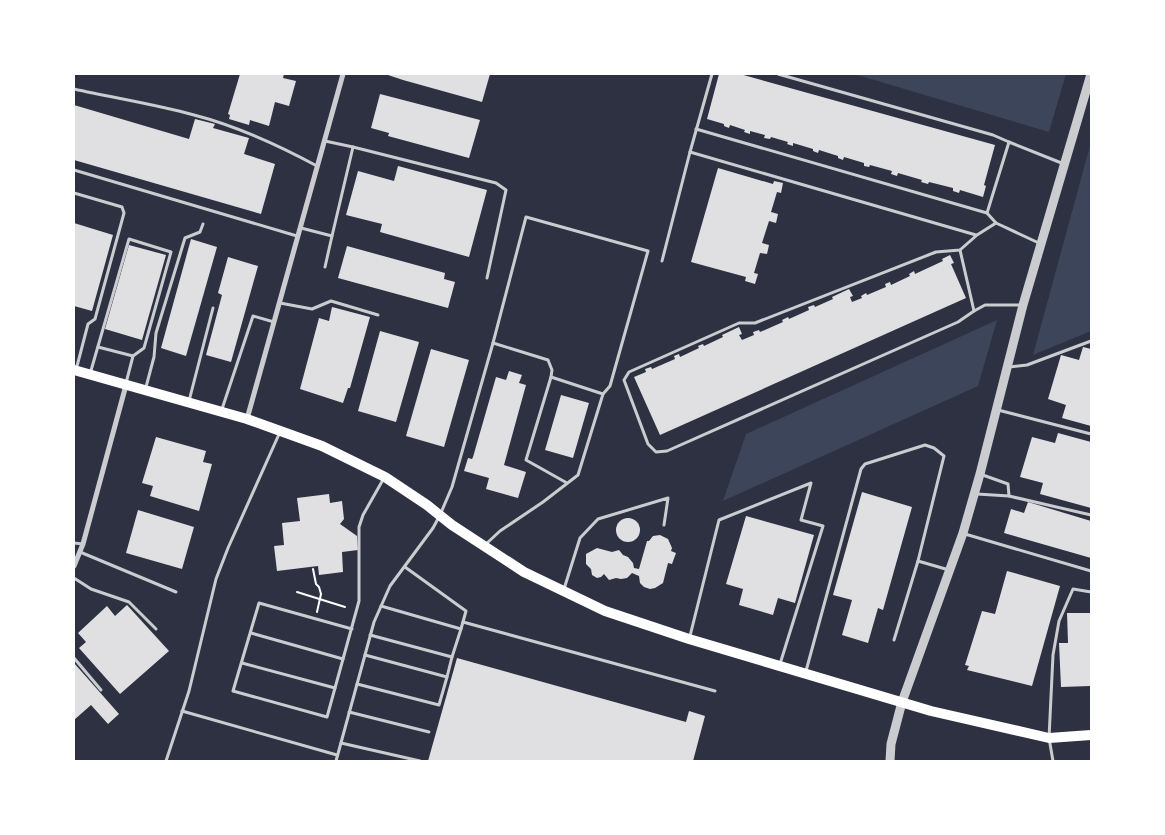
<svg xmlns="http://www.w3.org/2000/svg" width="1165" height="835" font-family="Manrope,sans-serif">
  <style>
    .green { fill: #3c4559 }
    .building { fill: #e0e0e3 }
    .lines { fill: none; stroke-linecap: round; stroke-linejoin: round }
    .path { stroke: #fff; stroke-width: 2 }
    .service { stroke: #caccd0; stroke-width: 3 }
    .minor { stroke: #caccd0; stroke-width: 5 }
    .tertiary { stroke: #caccd0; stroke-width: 9 }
    .secondary { stroke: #fff; stroke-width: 10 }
  </style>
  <rect width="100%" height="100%" fill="#2d3142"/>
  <!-- green -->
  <g class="green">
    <polygon points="854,74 1066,74 1049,132"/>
    <polygon points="1091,142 1091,331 1033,355"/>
    <polygon points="997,320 978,386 723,501 746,434"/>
  </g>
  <!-- building -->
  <g class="building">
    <polygon points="240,74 284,74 283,78 296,81 289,106 275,102 269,126 250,120 249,125 229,119 230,115 228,114"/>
    <polygon points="388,74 490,74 482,102 403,80 388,75"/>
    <polygon points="719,74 740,74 995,145 984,185 986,186 983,197 960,190 959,193 953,191 953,188 929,182 928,184 921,182 922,180 898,173 897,176 891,174 892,171 870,165 869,167 864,166 864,163 844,157 843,160 838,158 838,156 819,150 818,153 813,151 813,149 793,143 793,146 787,144 788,142 771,137 770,139 764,138 765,135 750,131 750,134 744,132 745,130 730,125 729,128 724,126 724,124 707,119"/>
    <polygon points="380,94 480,120 469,158 388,136 389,133 371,128"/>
    <polygon points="74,105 189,139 195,119 215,124 213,128 249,138 244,154 275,164 261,214 74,160"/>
    <polygon points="398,166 487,190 469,257 380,232 382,224 346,215 358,171 394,181"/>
    <polygon points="718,168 773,184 774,181 783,183 781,193 777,192 771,212 778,214 776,223 769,221 762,243 769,245 767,254 760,253 754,273 758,274 755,284 745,281 746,277 691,262"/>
    <polygon points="74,223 113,235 92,311 74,306"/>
    <polygon points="191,239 217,247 186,356 161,348"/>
    <polygon points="129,245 166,255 142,340 105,329"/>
    <polygon points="347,246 445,273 444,279 455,282 448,308 338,278"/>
    <polygon points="950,255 954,263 951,264 966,298 660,435 634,377 646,372 645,369 651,367 652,369 675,359 674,356 679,354 680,357 699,348 698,346 703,344 704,346 723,337 722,335 739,327 742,334 739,335 742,340 754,335 753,332 759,330 760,332 783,322 782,320 788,317 789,319 809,310 808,307 814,305 815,307 833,299 832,297 849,289 853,296 850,297 852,302 862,298 861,296 866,293 867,295 886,287 885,284 890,282 891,285 910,276 909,274 914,271 915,274 943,261 942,259"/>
    <polygon points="228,257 258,266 231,362 206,355 222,295 218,293"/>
    <polygon points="332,307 370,317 350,388 348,388 343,403 300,389 319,318 329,321"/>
    <polygon points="380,331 419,342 396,422 358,411"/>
    <polygon points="1083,347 1091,349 1091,426 1062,418 1066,405 1048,399 1061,355 1079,360"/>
    <polygon points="431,349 469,360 444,447 406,436"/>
    <polygon points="509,371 522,375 519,383 526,385 504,465 526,472 518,498 486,489 489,478 464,471 468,458 472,459 473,457 496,377 506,380"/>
    <polygon points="561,395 589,403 573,458 545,450"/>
    <polygon points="1058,433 1091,442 1091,508 1040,494 1043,483 1020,477 1032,437 1055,443"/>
    <polygon points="156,437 206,451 203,462 212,464 199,511 150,496 153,486 142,483"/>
    <polygon points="862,492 912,507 883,610 878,608 868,643 842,635 852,600 833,595"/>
    <polygon points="329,494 330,503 342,501 344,519 340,524 357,536 358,550 342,552 343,572 319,575 318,566 277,571 274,546 284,545 282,523 300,521 297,498"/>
    <polygon points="1028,502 1091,521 1091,558 1004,533 1011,509 1024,513"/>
    <polygon points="138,510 194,527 182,569 126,553"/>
    <polygon points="746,516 814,535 795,603 778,598 773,615 739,605 743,589 726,584"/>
    <circle cx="628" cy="530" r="12"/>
    <polygon points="660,535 668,539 672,548 671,551 676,553 672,564 668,563 663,583 655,588 650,589 644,587 640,583 639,576 632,573 627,578 621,579 616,578 609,580 604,574 601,577 597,578 592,575 591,569 586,564 586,554 597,548 612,552 619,550 623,555 628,557 633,563 634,568 639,569 647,541 649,541 653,536"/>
    <polygon points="1007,571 1060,586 1032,686 967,670 969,666 965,665 982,611 995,614"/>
    <polygon points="127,605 169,651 120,694 79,648 86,642 78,633 107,606 115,616"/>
    <polygon points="1067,613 1091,613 1091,686 1061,687 1059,643 1068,643"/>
    <polygon points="457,658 686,722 689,711 705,716 693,761 428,761"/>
    <polygon points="74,663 119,714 108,724 91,705 74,720"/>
  </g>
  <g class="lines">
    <!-- path -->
    <g class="path">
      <polyline points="313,569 316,584 319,587 321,594 317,612"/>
      <polyline points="297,592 345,607"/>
    </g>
    <!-- service -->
    <g class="service">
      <polyline points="778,74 993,135 1009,142"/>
      <path d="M74 89C114 98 154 104 194 115 237 126 278 145 317 166"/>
      <polyline points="696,129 987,213"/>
      <polyline points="325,141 353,147"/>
      <polyline points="690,152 976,235"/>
      <polyline points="74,170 297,236"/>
      <polyline points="74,193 122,207 124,213 95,319 88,324 76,370"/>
      <polyline points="996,223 977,235 960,250 936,252 755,323 739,323 629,372 624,380 648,444 656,452 667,451 958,322 974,311 985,305 1021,305"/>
      <polyline points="301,228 332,236 353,147 496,183 506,190 487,278"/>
      <polyline points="1041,244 996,223 987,213 1009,142 1064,164"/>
      <polyline points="960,250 974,311"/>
      <polyline points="662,261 690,152 712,74"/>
      <polyline points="325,267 332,236"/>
      <polyline points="280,303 312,309 331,301 378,315"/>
      <polyline points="493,343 548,360 552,370 551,377"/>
      <polyline points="98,347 133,356"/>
      <polyline points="1009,367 1027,365 1091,341"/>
      <polyline points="90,374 129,239 171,252 144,348 133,356 126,383"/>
      <polyline points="146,387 154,357 156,333 185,238 200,232 203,224"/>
      <polyline points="189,401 213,308"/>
      <polyline points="222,409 253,316 274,322"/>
      <polyline points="998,410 1091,434"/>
      <polyline points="980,474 1008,484 1009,496"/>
      <polyline points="977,494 1009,496 1091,515"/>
      <polyline points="965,534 1091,571"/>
      <polyline points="74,543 83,544"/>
      <polyline points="486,544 500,531 543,502 578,475 603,394 551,377 526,460 567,483"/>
      <polyline points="80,552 176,592"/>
      <polyline points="74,578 91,589 129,602 156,629"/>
      <polyline points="564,589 580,538 598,519 668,498 664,525"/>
      <polyline points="381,606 461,629 466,611 405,567"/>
      <polyline points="463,622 715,691"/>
      <polyline points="352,629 259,603 233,691 327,717 359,601 359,527 363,515 384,478"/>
      <polyline points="251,633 343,659"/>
      <polyline points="370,635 452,657 461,629"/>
      <polyline points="690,636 719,520 811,483 801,520 823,526 780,664"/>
      <polyline points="894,640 918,561 949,570"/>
      <polyline points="365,655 447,677 452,657"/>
      <polyline points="74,658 101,690"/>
      <polyline points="242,663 335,688"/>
      <polyline points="806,671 861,469 865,464 925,445 934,448 944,456 918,561"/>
      <polyline points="357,684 439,705 447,677"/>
      <polyline points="182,711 337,755"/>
      <polyline points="349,712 429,732"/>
      <polyline points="341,743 420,761"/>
      <polyline points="166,761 189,691 216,579 228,548 280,432"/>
      <polyline points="336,761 374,622 390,586 433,528 440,515 452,487 493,343 526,217 648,251 610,386 603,394"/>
      <polyline points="1053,761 1049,738 1053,655 1059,621 1073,589 1091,592"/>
    </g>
    <!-- minor -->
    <g class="minor">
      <polyline points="247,419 343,74"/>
      <polyline points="74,566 83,544 126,385"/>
    </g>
    <!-- tertiary -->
    <polyline class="tertiary" points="890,761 891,744 902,702 963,533 980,474 1023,305 1091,74"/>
    <!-- secondary -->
    <polyline class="secondary" points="74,370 247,419 322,446 385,477 427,505 452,525 524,572 605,611 689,639 931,711 1049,738 1091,735"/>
  </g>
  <!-- border -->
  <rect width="1165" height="835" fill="none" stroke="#ffffff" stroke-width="150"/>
</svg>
